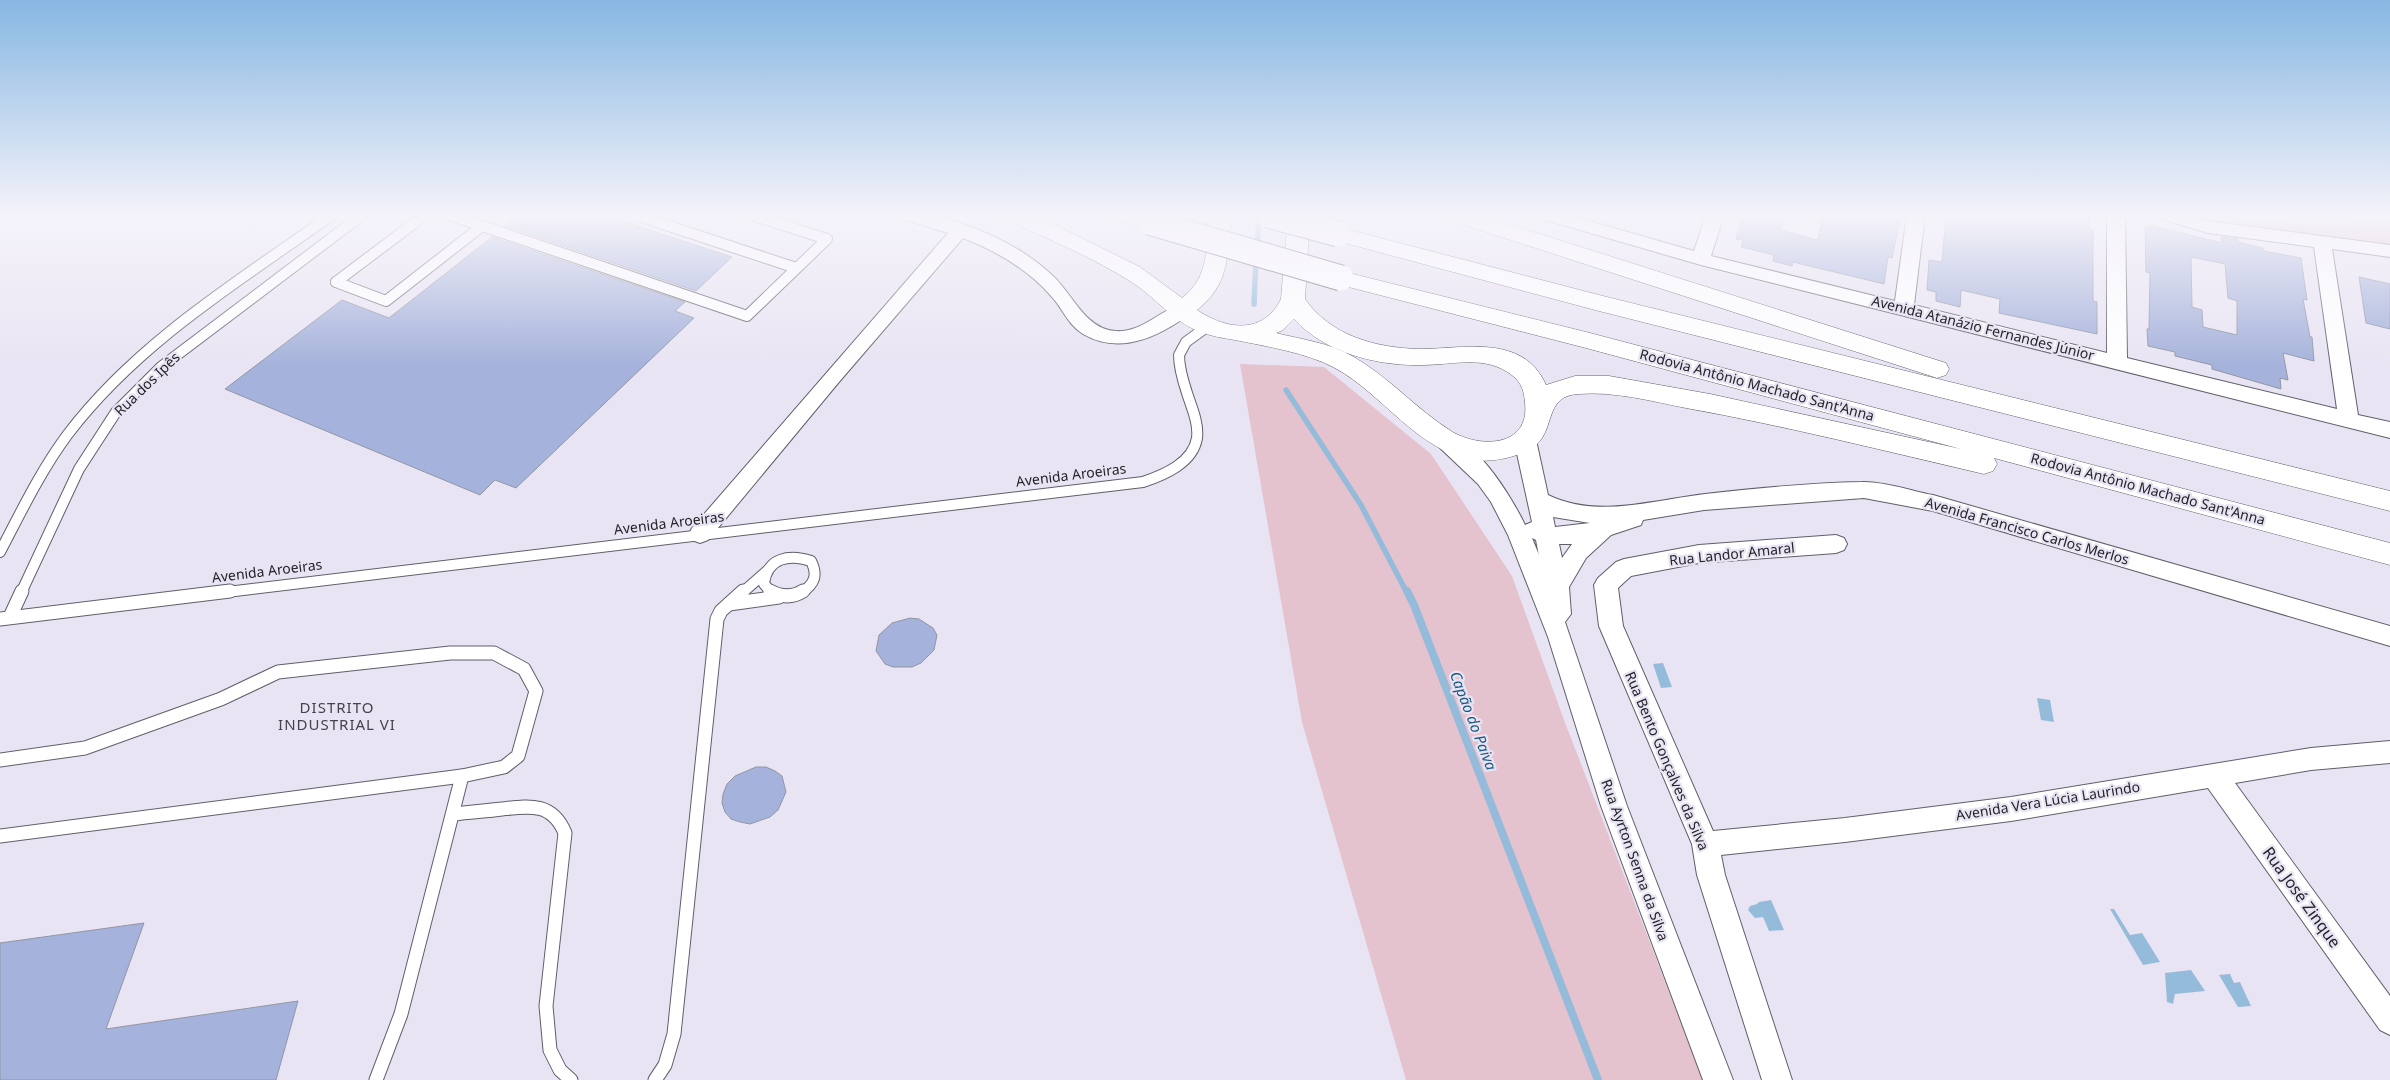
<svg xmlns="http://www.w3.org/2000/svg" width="2390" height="1080" font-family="'Noto Sans',sans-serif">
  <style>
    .green { fill: #e4c2ce }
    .water { fill: #95bbda }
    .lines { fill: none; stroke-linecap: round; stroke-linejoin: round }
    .stream-far1 { stroke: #95bbda; stroke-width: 5.5 }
    .stream { stroke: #95bbda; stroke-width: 8 }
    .building { fill: #a5b2db; stroke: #9196a3; fill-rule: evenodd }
    .lane-far1-casing { stroke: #615e6a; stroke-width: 12 }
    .lane-casing { stroke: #615e6a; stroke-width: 15 }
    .street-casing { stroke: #615e6a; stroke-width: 2 }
    .highway-casing { stroke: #615e6a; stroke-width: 1 }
    .lane-far1 { stroke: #fff; stroke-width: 10 }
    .lane { stroke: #fff; stroke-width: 13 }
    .street { fill: #fff; fill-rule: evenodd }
    .highway { fill: #fff; fill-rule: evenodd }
    .highway-bridge-casing { stroke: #615e6a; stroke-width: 27; stroke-linecap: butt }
    .highway-bridge { stroke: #fff; stroke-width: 25 }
    .labels { text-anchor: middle; stroke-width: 4.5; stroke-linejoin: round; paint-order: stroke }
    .street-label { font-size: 14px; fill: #252429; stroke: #e9e4f3 }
    .neighbourhood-label { font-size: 15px; letter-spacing: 1px; fill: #46434f; stroke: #e9e4f3 }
    .water-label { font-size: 15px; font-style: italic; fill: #1d5881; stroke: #e9e4f3 }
    .near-street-label { font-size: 16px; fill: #252429; stroke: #e9e4f3 }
  </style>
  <rect width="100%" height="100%" fill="#e9e4f3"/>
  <!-- green -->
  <g class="green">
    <polygon points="2184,215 2341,215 2390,221 2390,245 2224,223"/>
    <polygon points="1240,364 1324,367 1431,454 1512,576 1564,720 1703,1080 1406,1080 1302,722"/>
  </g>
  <!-- water -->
  <g class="water">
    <polygon points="1663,663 1672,687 1661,688 1653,664"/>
    <polygon points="2037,698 2050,700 2054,722 2041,720"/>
    <polygon points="1771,900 1784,930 1769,931 1763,917 1755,918 1748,910 1750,906 1757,904 1759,902"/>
    <polygon points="2110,909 2114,909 2130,935 2142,933 2160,962 2143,965"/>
    <polygon points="2191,970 2205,991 2175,994 2173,1004 2167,1002 2165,973"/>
    <polygon points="2230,974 2234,983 2240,982 2251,1006 2238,1007 2219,975"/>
  </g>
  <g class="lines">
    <!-- stream-far1 -->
    <g class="stream-far1">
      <polyline points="1257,247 1259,215"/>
      <polyline points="1254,304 1256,260"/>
      <polyline points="1286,390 1361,505 1407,593"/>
    </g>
    <!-- stream -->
    <polyline class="stream" points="1407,591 1414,605 1598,1080"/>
  </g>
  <!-- building -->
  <g class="building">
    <polygon points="520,215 604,215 732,257 696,291 505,226"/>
    <polygon points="1745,215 1785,215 1780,230 1818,240 1823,215 1901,215 1892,258 1888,257 1884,284 1793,262 1792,266 1773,261 1774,255 1741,247 1743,240 1736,239 1741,220 1744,221"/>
    <polygon points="1946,215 2089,215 2090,230 2093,230 2093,301 2097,302 2097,334 1999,313 2000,299 1961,290 1960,307 1936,301 1936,292 1927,290 1929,260 1942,262"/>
    <path d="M2150 225 2222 243 2221 237 2238 239V242L2263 248 2264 251 2301 258 2307 300 2303 299 2310 337H2312L2314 361 2283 353 2288 380 2280 378 2281 389 2212 369V365L2175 356V352L2148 346 2147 329H2149L2150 273 2146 272 2145 227 2150 228ZM2191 257 2225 264 2228 298 2237 301V335L2203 327 2202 310 2192 307Z"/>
    <polygon points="492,237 685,302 675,311 694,318 516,488 495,480 480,495 225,389 342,300 389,318"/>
    <polygon points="2359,277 2390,284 2390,329 2366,323"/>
    <polygon points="910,618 919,619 933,628 937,635 934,650 921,663 912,667 893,667 885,664 876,651 879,635 892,623"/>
    <polygon points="756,767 766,767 775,771 782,776 786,792 778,810 770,817 750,824 740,822 731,819 725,812 722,803 723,794 727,784 735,776"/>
    <polygon points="144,923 106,1029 298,1001 276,1080 0,1080 0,943"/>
  </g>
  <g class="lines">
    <defs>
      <g id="lane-far1">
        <polyline points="450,215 747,316 827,239 752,215"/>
        <polyline points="636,215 796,268"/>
        <polyline points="336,282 386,301 482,226"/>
        <polyline points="336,282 425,215"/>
        <path d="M0 552C21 512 41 470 68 434 137 343 240 280 332 215"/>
        <polyline points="21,593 79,469 116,412 161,367 362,215"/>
        <path d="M219 593 1143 482C1164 475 1193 463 1197 438 1199 423 1191 406 1187 393 1183 381 1179 367 1179 355L1186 342 1208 326"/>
        <polyline points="742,593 767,571"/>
        <path d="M772 593 764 584C767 557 790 554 811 561 818 575 815 584 801 593"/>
      </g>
      <g id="lane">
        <path d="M770 591C781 597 792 598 803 591"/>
        <polyline points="729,604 779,597"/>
        <polyline points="10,617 22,591"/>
        <polyline points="0,619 230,591"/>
        <polyline points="0,760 85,748 221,699 278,672 450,653 494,653 524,669 536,691 518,756 504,767 462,776 0,836"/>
        <path d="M454 814C470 812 486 811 502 809 529 806 552 802 565 833L546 1006 550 1050 560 1070 571 1080"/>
        <polyline points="376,1080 401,1014 462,776"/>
        <polyline points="655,1080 665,1065 674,1034 717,619 721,611 743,591"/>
      </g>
      <g id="street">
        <path d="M900 215C910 215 921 213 930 215 973 224 1020 245 1052 275 1072 293 1085 329 1115 331 1142 333 1158 311 1181 305L1188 306 1191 311C1186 318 1177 323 1170 327 1143 343 1112 351 1083 334 1068 325 1063 309 1052 297 1028 269 996 251 963 238L839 382 708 540 700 543 692 540 689 534 692 528 948 233 903 219Z"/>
        <polygon points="1539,215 1568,215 1694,251 1706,215 1724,215 1711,256 1895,301 1907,215 1925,215 1914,305 2107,353 2107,215 2125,215 2127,358 2337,409 2314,247 2208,233 2161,219 2158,215 2187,215 2209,221 2390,245 2390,257 2332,249 2358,415 2390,422 2390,438 1701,265 1542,219"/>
        <path d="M1525 432 1532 435 1536 440 1548 495C1597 519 1654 500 1705 494 1757 488 1810 483 1862 482 1883 481 1912 491 1933 495L2390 626V646L1933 511 1864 498 1704 510 1643 520 1641 525 1611 535 1586 558 1569 587 1571 614 1565 622 1627 806 1733 1080H1703L1601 806 1548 637 1508 535 1491 502 1478 484 1439 447 1435 442 1439 437C1470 427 1514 501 1525 525L1532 522 1514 440 1518 435ZM1553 517 1590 523 1555 527ZM1532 538 1536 540 1539 556V555ZM1559 544H1572L1562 558Z"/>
        <polygon points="1836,535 1844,538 1847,544 1844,550 1836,553 1699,563 1631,576 1618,588 1623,626 1713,831 1845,818 2011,797 2311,748 2390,741 2390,763 2311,770 2235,783 2390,996 2390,1035 2380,1030 2208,788 2011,821 1845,842 1721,855 1725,875 1792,1080 1762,1080 1697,875 1692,844 1599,626 1594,585 1598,578 1616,562 1624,559 1699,545"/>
      </g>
      <g id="highway">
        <path d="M1003 215H1033L1053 224 1140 267 1182 298C1211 275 1205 248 1209 215H1231C1227 254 1231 283 1197 310 1227 330 1263 335 1281 299L1288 215H1310L1305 299C1331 336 1376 348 1420 349 1463 349 1523 333 1546 385L1575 376H1609L1710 394 1961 449 1586 348 1333 283 1329 278 1333 273 1341 271 1586 332 2390 543V565L1994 458 1997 464 1993 471 1984 474C1885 451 1786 426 1686 408 1651 401 1614 391 1578 394 1547 396 1554 423 1540 441 1527 456 1493 463 1474 460 1417 451 1383 394 1335 368 1308 353 1265 346 1235 340 1223 338 1210 336 1198 331 1173 321 1156 298 1133 283 1094 258 1049 239 1006 220ZM1294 319C1325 353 1377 366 1422 365 1454 365 1486 354 1513 376 1522 383 1524 392 1525 403 1530 447 1480 449 1451 431 1416 409 1388 376 1352 356 1330 343 1300 339 1276 333L1283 330Z"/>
        <polygon points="1114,215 1149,215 1157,217 1160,222 1157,227 1149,229 1117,220"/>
        <polygon points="1446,215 1480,215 1946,363 1949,369 1946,375 1937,378 1928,375 1449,220"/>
        <polygon points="1338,227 1599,295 2390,491 2390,511 1599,311 1330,239 1327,234 1330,229"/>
      </g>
    </defs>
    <!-- lane-far1 casing -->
    <use href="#lane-far1" class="lane-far1-casing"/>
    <!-- lane casing -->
    <use href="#lane" class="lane-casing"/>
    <!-- street casing -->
    <use href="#street" class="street-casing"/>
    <!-- highway casing -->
    <use href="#highway" class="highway-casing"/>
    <!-- lane-far1 -->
    <use href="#lane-far1" class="lane-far1"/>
    <!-- lane -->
    <use href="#lane" class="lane"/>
    <!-- street -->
    <use href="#street" class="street"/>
    <!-- highway -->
    <use href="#highway" class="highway"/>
    <defs>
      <g id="highway-bridge">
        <polyline points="1268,215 1338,234"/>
        <polyline points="1149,222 1341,278"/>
      </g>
    </defs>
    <!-- highway-bridge casing -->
    <use href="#highway-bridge" class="highway-bridge-casing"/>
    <!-- highway-bridge -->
    <use href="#highway-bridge" class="highway-bridge"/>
  </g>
  <!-- sky -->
  <linearGradient id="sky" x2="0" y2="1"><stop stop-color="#87b7e2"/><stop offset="0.59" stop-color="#f5f3fa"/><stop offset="1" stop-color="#f5f3fa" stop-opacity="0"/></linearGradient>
  <rect width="2390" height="366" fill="url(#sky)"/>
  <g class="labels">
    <!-- street labels -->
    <g class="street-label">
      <text transform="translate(1983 328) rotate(14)" y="5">Avenida Atanázio Fernandes Júnior</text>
      <text transform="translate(147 384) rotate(-44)" y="5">Rua dos Ipês</text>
      <text transform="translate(1757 385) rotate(15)" y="5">Rodovia Antônio Machado Sant'Anna</text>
      <text transform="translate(1071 475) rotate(-7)" y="5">Avenida Aroeiras</text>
      <text transform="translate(2148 489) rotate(15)" y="5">Rodovia Antônio Machado Sant'Anna</text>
      <text transform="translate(669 523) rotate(-7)" y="5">Avenida Aroeiras</text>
      <text transform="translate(2027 531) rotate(16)" y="5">Avenida Francisco Carlos Merlos</text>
      <text transform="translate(1732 554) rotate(-6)" y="5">Rua Landor Amaral</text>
      <text transform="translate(267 571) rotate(-7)" y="5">Avenida Aroeiras</text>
      <text transform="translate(1667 761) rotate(67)" y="5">Rua Bento Gonçalves da Silva</text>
      <text transform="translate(2048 801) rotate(-9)" y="5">Avenida Vera Lúcia Laurindo</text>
      <text transform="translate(1635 860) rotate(70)" y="5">Rua Ayrton Senna da Silva</text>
    </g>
    <!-- neighbourhood labels -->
    <g class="neighbourhood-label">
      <text x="337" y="713">DISTRITO<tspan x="337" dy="17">INDUSTRIAL VI</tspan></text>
    </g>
    <!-- water labels -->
    <g class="water-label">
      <text transform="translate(1473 721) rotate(69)" y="5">Capão do Paiva</text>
    </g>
    <!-- near-street labels -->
    <g class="near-street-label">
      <text transform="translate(2302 897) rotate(54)" y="6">Rua José Zinque</text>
    </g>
  </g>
</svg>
